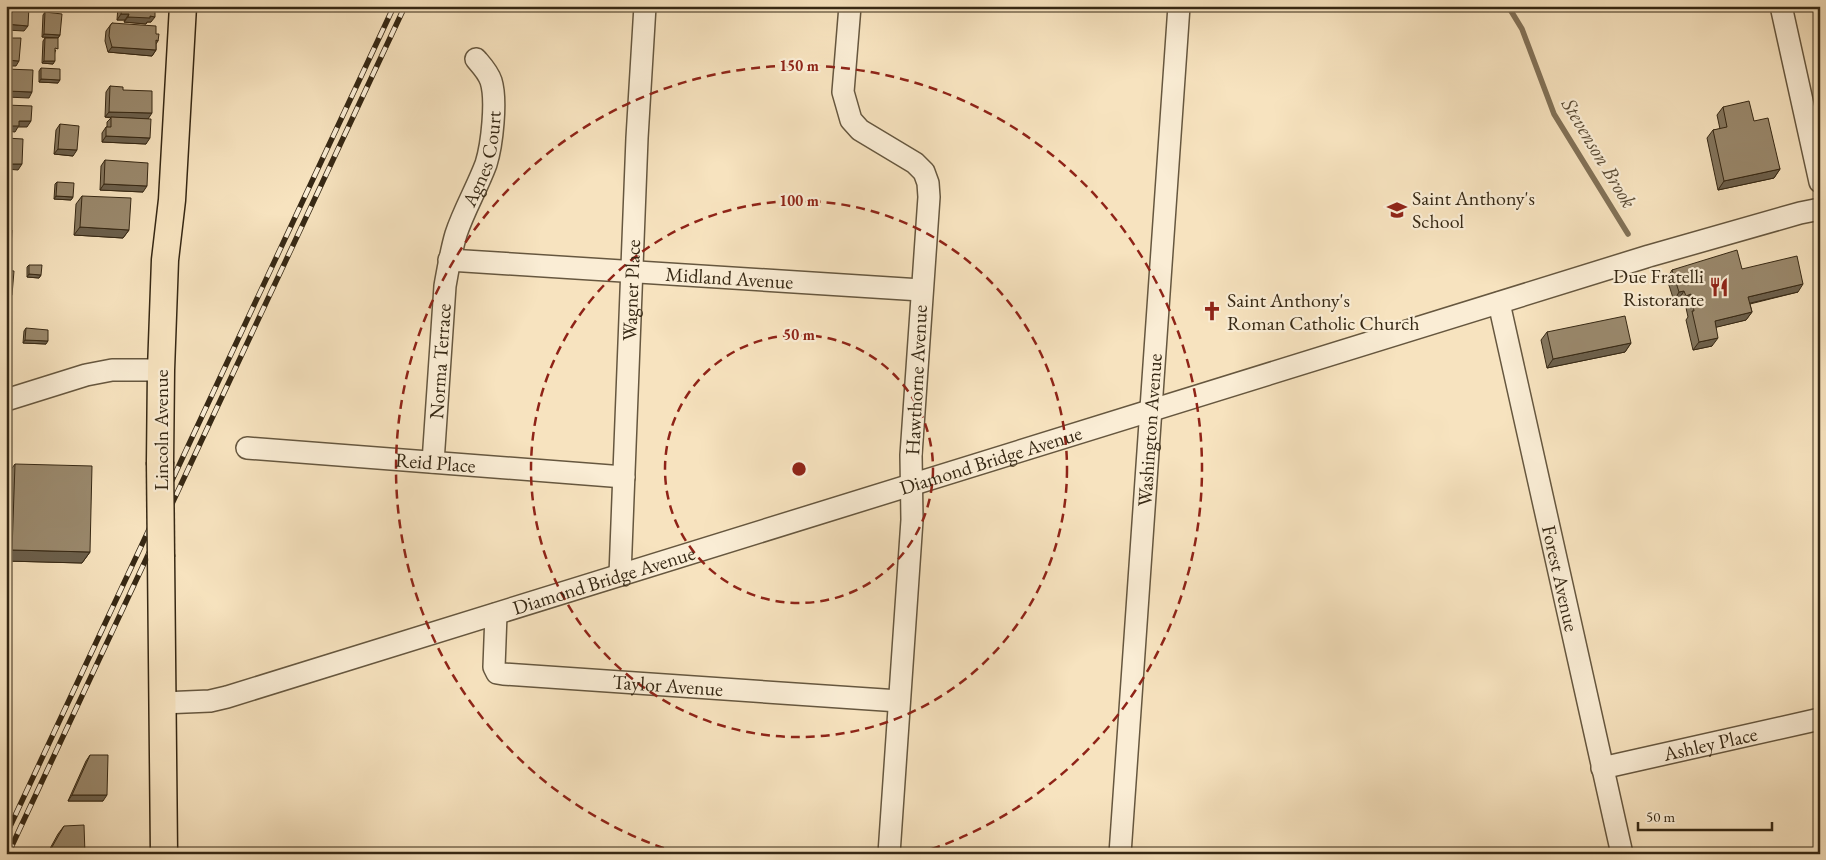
<svg xmlns="http://www.w3.org/2000/svg" width="1826" height="860" font-family="'EB Garamond',serif">
  <style>
    .lines { fill: none; stroke-linecap: round; stroke-linejoin: round }
    .stream { stroke: #827258; stroke-width: 5.5 }
    .minor-casing { stroke: #66573f; stroke-width: 24 }
    .major-casing { stroke: #362814; stroke-width: 29 }
    .minor { stroke: #faedd5; stroke-width: 21 }
    .major { stroke: #f7e3bf; stroke-width: 26 }
    .rail-casing { stroke: #362814; stroke-width: 5.5 }
    .rail { stroke: #faedd5; stroke-width: 4; stroke-dasharray: 11; stroke-linecap: butt }
    .major-bridge-casing { stroke: #362814; stroke-width: 29; stroke-linecap: butt }
    .major-bridge { stroke: #f7e3bf; stroke-width: 26 }
    .wall { fill: #84765e; stroke: #362814 }
    .shaded-wall { fill: #6c604c; stroke: #362814 }
    .building { fill: #9a896d; stroke: #362814 }
    .ring { fill: none; stroke: #8f2418; stroke-width: 2.5; stroke-dasharray: 9 6 }
    .labels { text-anchor: middle; stroke-width: 4.5; stroke-linejoin: round; paint-order: stroke }
    .street-label { font-size: 20px; fill: #362814; stroke: #faedd5 }
    .poi-label { font-size: 20px; fill: #362814; stroke: #faedd5; text-anchor: start }
    .water-label { font-size: 21px; font-style: italic; fill: #5c4d36; stroke: #faedd5 }
    .centre { fill: #8f2418; stroke: #faedd5; stroke-width: 2.5 }
    .ring-label { font-size: 15px; text-anchor: middle; font-weight: bold; fill: #8f2418; stroke: #faedd5; stroke-width: 4.5; stroke-linejoin: round; paint-order: stroke }
  </style>
  <rect width="100%" height="100%" fill="#f7e3bf"/>
  <filter id="stains"><feTurbulence type="fractalNoise" baseFrequency=".004" numOctaves="4"/><feColorMatrix values="0 0 0 0 .2 0 0 0 0 .09 0 0 0 0 .02 0 0 0 .5 -.17"/></filter>
  <radialGradient id="worn" r=".72"><stop offset=".6" stop-color="#630" stop-opacity="0"/><stop offset="1" stop-color="#630" stop-opacity=".3"/></radialGradient>
  <g class="lines">
    <!-- stream -->
    <polyline class="stream" points="1508,6 1522,29 1554,114 1628,234"/>
    <defs>
      <g id="minor">
        <polyline points="850,6 843,92 851,120 860,130 915,163 924,172 928,183 929,197 911,455 912,520 889,854"/>
        <polyline points="1781,6 1820,182"/>
        <path id="s1" d="M449 260 921 290"/>
        <path id="s2" d="M1499 303 1622 854"/>
        <polyline points="6,400 86,375 112,370 161,370"/>
        <path id="s3" d="M247 448 624 477"/>
        <path id="s4" d="M433 462 445 286C448 269 451 251 456 234 464 210 477 188 486 164 492 145 497 100 491 81 488 72 482 66 476 59"/>
        <path id="s5" d="M620 575 637 138 645 6"/>
        <path id="s6" d="M496 614 494 667 497 673 503 674 899 701"/>
        <path id="s7" d="M162 703 210 701 227 697 1649 256 1800 213 1820 209"/>
        <path id="s8" d="M1602 768 1820 719"/>
        <path id="s9" d="M1120 854 1179 6"/>
      </g>
      <g id="major">
        <polyline points="160,462 161,370 165,260 172,200 183,6"/>
        <polyline points="161,557 164,854"/>
      </g>
    </defs>
    <!-- minor casing -->
    <use href="#minor" class="minor-casing"/>
    <!-- major casing -->
    <use href="#major" class="major-casing"/>
    <!-- minor -->
    <use href="#minor" class="minor"/>
    <!-- major -->
    <use href="#major" class="major"/>
    <defs>
      <g id="rail">
        <polyline points="6,835 394,6"/>
        <polyline points="8,854 405,6"/>
      </g>
    </defs>
    <!-- rail casing -->
    <use href="#rail" class="rail-casing"/>
    <!-- rail -->
    <use href="#rail" class="rail"/>
    <defs>
      <polyline id="major-bridge" points="160,462 161,557"/>
    </defs>
    <!-- major-bridge casing -->
    <use href="#major-bridge" class="major-bridge-casing"/>
    <!-- major-bridge -->
    <use href="#major-bridge" class="major-bridge"/>
  </g>
  <!-- wall -->
  <g class="wall">
    <polygon points="118,6 155,6 151,22 147,22 146,24 124,22 125,20 117,20"/>
    <polygon points="45,12 60,35 58,38 42,37 43,15"/>
    <polygon points="112,23 156,34 158,41 156,44 156,50 152,56 108,52 105,41 106,31"/>
    <polygon points="45,38 56,51 55,51 53,64 42,63 43,41"/>
    <polygon points="41,68 58,83 39,82 39,71"/>
    <polygon points="110,86 123,90 148,119 146,144 102,142 102,133 106,127 107,127 107,122 111,118 105,117 106,92"/>
    <polygon points="1723,107 1754,121 1780,169 1774,178 1718,190 1707,138 1713,130 1720,129 1717,115"/>
    <polygon points="60,124 73,156 54,154 56,130"/>
    <polygon points="105,160 143,192 100,190 101,166"/>
    <polygon points="57,182 73,197 71,200 54,199 55,184"/>
    <polygon points="82,196 129,230 123,238 74,235 76,204"/>
    <polygon points="29,265 41,275 39,278 27,277 27,267"/>
    <polygon points="1742,269 1798,292 1750,304 1752,312 1746,320 1716,327 1712,346 1693,350 1686,320 1688,317 1685,303 1680,304 1678,300 1674,301 1667,279 1672,270"/>
    <polygon points="26,328 46,344 23,343 24,331"/>
    <polygon points="1547,332 1631,343 1625,352 1547,368 1541,340"/>
    <polygon points="15,464 90,552 82,563 6,561 7,475"/>
    <polygon points="90,755 103,801 68,801 86,761"/>
    <polygon points="64,826 85,854 47,854 58,834"/>
  </g>
  <!-- shaded-wall -->
  <g class="shaded-wall">
    <polygon points="121,14 129,14 125,20 117,20"/>
    <polygon points="150,16 155,17 151,22 147,22 146,24 124,22 128,17"/>
    <polygon points="6,24 28,26 24,31 6,30"/>
    <polygon points="44,34 60,35 58,38 42,37"/>
    <polygon points="112,47 156,50 152,56 108,52"/>
    <polygon points="6,60 19,61 16,66 6,66"/>
    <polygon points="44,61 55,61 53,64 42,63"/>
    <polygon points="41,79 60,80 58,83 39,82"/>
    <polygon points="6,91 32,92 29,98 6,97"/>
    <polygon points="109,112 152,113 148,119 105,117"/>
    <polygon points="19,121 31,121 27,127 18,127 15,132 6,131 6,126"/>
    <polygon points="106,136 150,138 146,144 102,142"/>
    <polygon points="58,149 77,150 73,156 54,154"/>
    <polygon points="6,164 22,164 18,170 6,169"/>
    <polygon points="1780,169 1774,178 1718,190 1724,181"/>
    <polygon points="104,184 147,186 143,192 100,190"/>
    <polygon points="56,196 73,197 71,200 54,199"/>
    <polygon points="80,227 129,230 123,238 74,235"/>
    <polygon points="6,248 11,248 8,254 6,254"/>
    <polygon points="29,274 41,275 39,278 27,277"/>
    <polygon points="1803,284 1798,292 1742,305 1748,297"/>
    <polygon points="1684,291 1678,300 1674,301 1679,292"/>
    <polygon points="6,294 12,295 8,300 6,300"/>
    <polygon points="1691,294 1685,303 1680,304 1686,296"/>
    <polygon points="1752,312 1746,320 1709,329 1715,321"/>
    <polygon points="1718,338 1712,346 1693,350 1699,342"/>
    <polygon points="25,340 48,341 46,344 23,343"/>
    <polygon points="1631,343 1625,352 1547,368 1553,359"/>
    <polygon points="12,550 90,552 82,563 6,561 6,559"/>
    <polygon points="72,795 107,795 103,801 68,801"/>
  </g>
  <!-- building -->
  <g class="building">
    <polygon points="6,6 29,6 28,26 6,24"/>
    <polygon points="122,6 155,6 155,17 150,16 150,18 128,17 129,14 121,14"/>
    <polygon points="45,12 62,14 60,35 44,34"/>
    <polygon points="112,23 156,26 156,34 159,34 158,41 156,40 156,50 112,47 109,36 110,26"/>
    <polygon points="6,38 21,38 19,61 6,60"/>
    <polygon points="45,38 58,38 58,49 55,48 55,61 44,61"/>
    <polygon points="41,68 60,69 60,80 41,79"/>
    <polygon points="6,69 33,70 32,92 6,91"/>
    <polygon points="110,86 123,87 123,90 152,91 152,113 109,112"/>
    <polygon points="1749,101 1754,121 1768,118 1780,169 1724,181 1713,130 1727,127 1723,107"/>
    <polygon points="6,105 32,106 31,121 19,121 19,126 6,126"/>
    <polygon points="111,117 151,119 150,138 106,136 106,127 111,127"/>
    <polygon points="60,124 79,126 77,150 58,149"/>
    <polygon points="6,138 23,139 22,164 6,164"/>
    <polygon points="105,160 148,163 147,186 104,184"/>
    <polygon points="57,182 74,183 73,197 56,196"/>
    <polygon points="82,196 131,198 129,230 80,227"/>
    <polygon points="6,229 12,230 11,248 6,248"/>
    <polygon points="1737,250 1742,269 1797,256 1803,284 1748,297 1752,312 1715,321 1718,338 1699,342 1692,311 1694,311 1691,294 1686,296 1684,291 1679,292 1672,270"/>
    <polygon points="29,265 42,265 41,275 29,274"/>
    <polygon points="6,270 14,271 12,295 6,294"/>
    <polygon points="1625,316 1631,343 1553,359 1547,332"/>
    <rect x="6" y="322" width="4" height="9"/>
    <polygon points="26,328 48,330 48,341 25,340"/>
    <polygon points="15,464 92,466 90,552 12,550"/>
    <polygon points="90,755 108,755 107,795 72,795"/>
    <polygon points="84,825 85,854 48,854 64,826"/>
  </g>
  <!-- distance rings -->
  <g class="ring">
    <circle cx="799" cy="469" r="134"/>
    <circle cx="799" cy="469" r="268"/>
    <path d="M678 853A403 403 0 1 1 920 853"/>
  </g>
  <!-- icons -->
  <defs>
    <symbol id="school-bare" viewBox="-9 -9 18 18"><path d="M0-5L7-2L0 1L-7-2ZM-4 1L0 2.5L4 1V4Q0 6-4 4Z" fill="#8f2418" stroke="#faedd5" stroke-width="2.5" paint-order="stroke"/></symbol>
    <symbol id="restaurant-bare" viewBox="-9 -9 18 18"><path d="M-5-6h1v4h1v-4h1v4h1v-4h1v5L-1.5 .5V6h-2V.5L-5-1ZM5-6V6H3V1.5H1.5Q1.5-4 5-6Z" fill="#8f2418" stroke="#faedd5" stroke-width="2.5" paint-order="stroke"/></symbol>
    <symbol id="church-bare" viewBox="-9 -9 18 18"><path d="M-1.2-6h2.4v3.5h3.3v2.4h-3.3V6h-2.4V-.1h-3.3v-2.4h3.3Z" fill="#8f2418" stroke="#faedd5" stroke-width="2.5" paint-order="stroke"/></symbol>
  </defs>
  <g fill-rule="evenodd">
    <use href="#school-bare" x="1383" y="196" width="28" height="28"/>
    <use href="#restaurant-bare" x="1705" y="273" width="28" height="28"/>
    <use href="#church-bare" x="1198" y="297" width="28" height="28"/>
  </g>
  <g class="labels">
    <!-- street labels -->
    <g class="street-label">
      <text dy="7" stroke="none"><textPath href="#s4" startOffset="310">Agnes Court</textPath></text>
      <text dy="7" stroke="none"><textPath href="#s1" startOffset="281">Midland Avenue</textPath></text>
      <text dy="7" stroke="none"><textPath href="#s5" startOffset="285">Wagner Place</textPath></text>
      <text dy="7" stroke="none"><textPath href="#s4" startOffset="101">Norma Terrace</textPath></text>
      <text transform="translate(916 380) rotate(-87)" y="7">Hawthorne Avenue</text>
      <text transform="translate(161 430) rotate(-90)" y="7">Lincoln Avenue</text>
      <text dy="7" stroke="none"><textPath href="#s9" startOffset="425">Washington Avenue</textPath></text>
      <text dy="7" stroke="none"><textPath href="#s7" startOffset="865">Diamond Bridge Avenue</textPath></text>
      <text dy="7" stroke="none"><textPath href="#s3" startOffset="189">Reid Place</textPath></text>
      <text dy="7" stroke="none"><textPath href="#s2" startOffset="282">Forest Avenue</textPath></text>
      <text dy="7" stroke="none"><textPath href="#s7" startOffset="460">Diamond Bridge Avenue</textPath></text>
      <text dy="7" stroke="none"><textPath href="#s6" startOffset="231">Taylor Avenue</textPath></text>
      <text dy="7" stroke="none"><textPath href="#s8" startOffset="111">Ashley Place</textPath></text>
    </g>
    <!-- poi labels -->
    <g class="poi-label">
      <text x="1412" y="205">Saint Anthony's<tspan x="1412" dy="23">School</tspan></text>
      <text x="1704" y="283" text-anchor="end">Due Fratelli<tspan x="1704" dy="23">Ristorante</tspan></text>
      <text x="1227" y="307">Saint Anthony's<tspan x="1227" dy="23">Roman Catholic Church</tspan></text>
    </g>
    <!-- water labels -->
    <g class="water-label">
      <text transform="translate(1599 153) rotate(59)" y="7">Stevenson Brook</text>
    </g>
  </g>
  <circle cx="799" cy="469" r="8" class="centre"/>
  <g class="ring-label">
    <text x="799" y="71">150 m</text>
    <text x="799" y="206">100 m</text>
    <text x="799" y="340">50 m</text>
  </g>
  <!-- margin -->
  <rect width="1826" height="860" fill="none" stroke="#f7e3bf" stroke-width="25"/>
  <rect x="8" y="8" width="1811" height="845" fill="none" stroke="#362814" stroke-width="2.5"/>
  <rect x="12" y="12" width="1801" height="835" fill="none" stroke="#362814"/>
  <!-- scale -->
  <path d="M1638 822v8h134v-8" fill="none" stroke="#362814" stroke-width="2.5"/>
  <text x="1646" y="822" font-size="15" fill="#362814" stroke="#faedd5" stroke-width="4" paint-order="stroke">50 m</text>
  <rect width="100%" height="100%" filter="url(#stains)"/>
  <rect width="100%" height="100%" fill="url(#worn)"/>
</svg>
